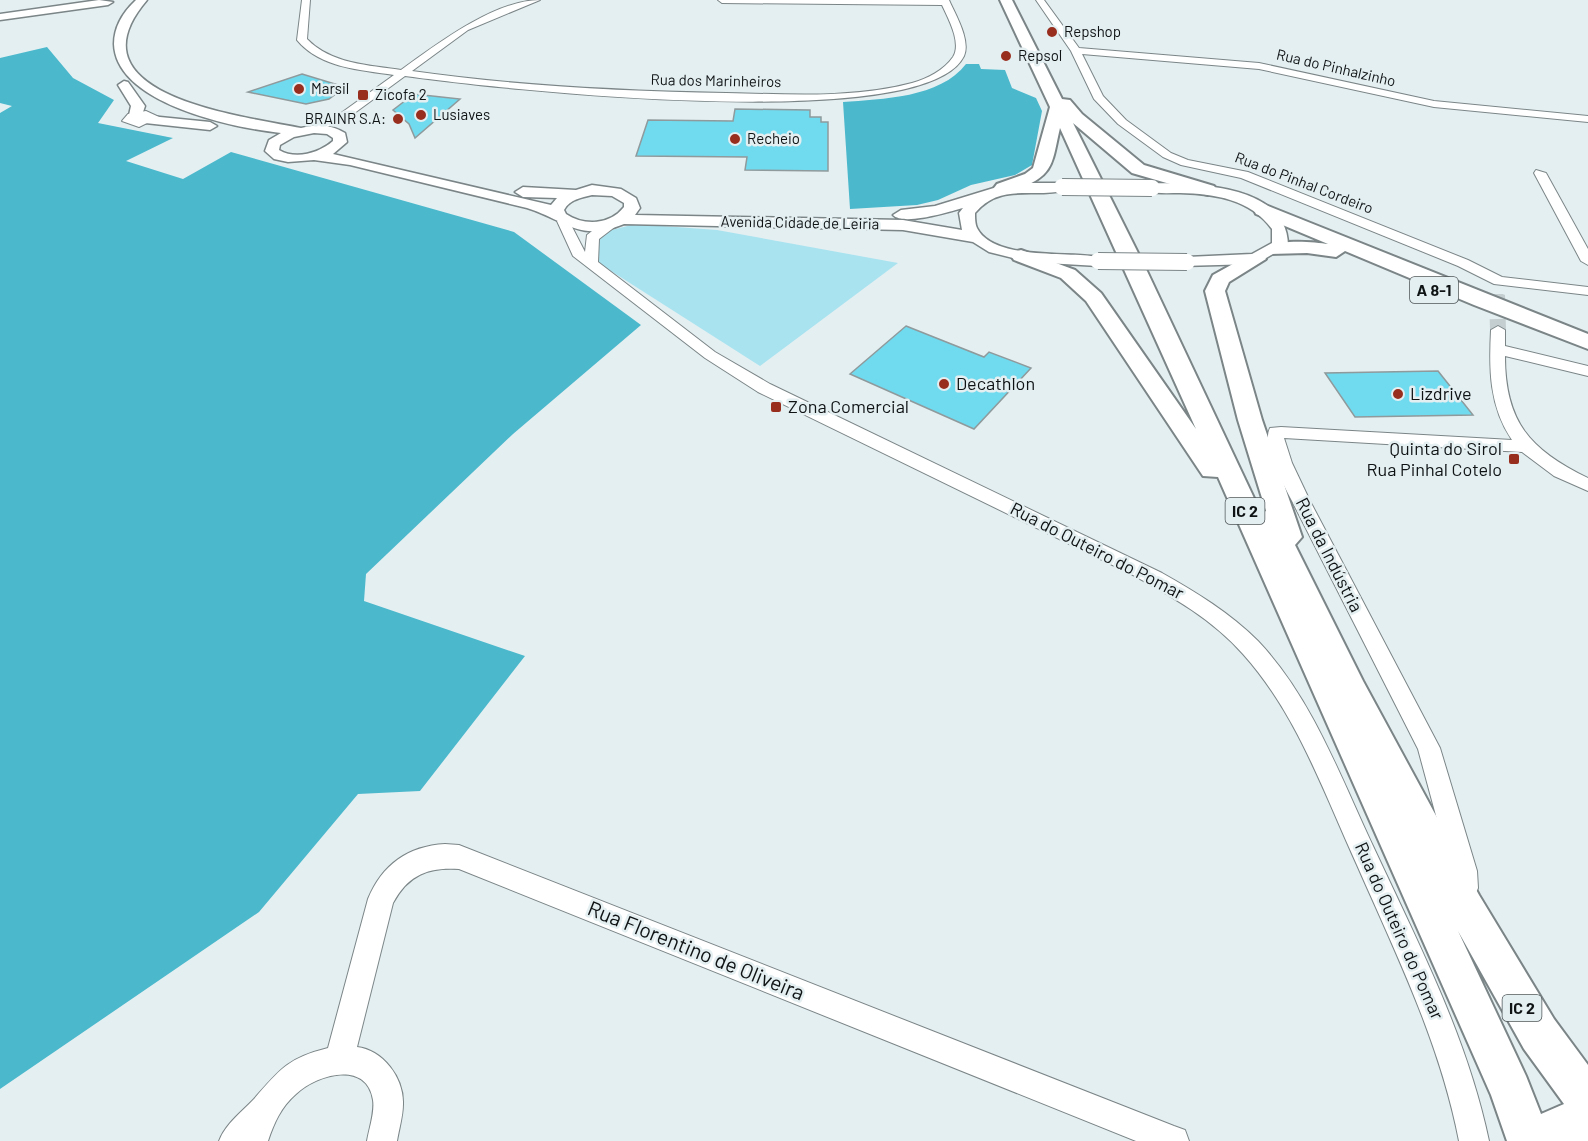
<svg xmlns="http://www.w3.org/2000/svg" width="1588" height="1141" font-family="Barlow,sans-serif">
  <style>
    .green { fill: #a9e3ef }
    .forest { fill: #4bb8cc }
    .building { fill: #70daee; stroke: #8f9a9c; stroke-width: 1.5 }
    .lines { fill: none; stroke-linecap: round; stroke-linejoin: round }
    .minor-tunnel-far1 { stroke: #c4ced1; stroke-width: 13; stroke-dasharray: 13 6; stroke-linecap: butt }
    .minor-tunnel { stroke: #c4ced1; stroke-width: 16; stroke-dasharray: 16 8; stroke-linecap: butt }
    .minor-casing { stroke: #7b8587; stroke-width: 2 }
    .major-casing { stroke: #7b8587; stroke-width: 3 }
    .highway-casing { stroke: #7b8587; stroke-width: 4 }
    .minor { fill: #fff; fill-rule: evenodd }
    .major { fill: #fff; fill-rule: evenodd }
    .highway { fill: #fff; fill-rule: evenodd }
    .major-bridge-casing { stroke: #7b8587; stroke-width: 18; stroke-linecap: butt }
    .major-bridge { stroke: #fff; stroke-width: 16 }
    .poi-dot { fill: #982e1e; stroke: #e4eff2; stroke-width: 2 }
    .labels { text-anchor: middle; stroke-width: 5; stroke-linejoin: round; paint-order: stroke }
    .far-poi-label { font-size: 15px; fill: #0f1314; stroke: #e4eff2; text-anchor: start }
    .far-street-label { font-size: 15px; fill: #0f1314; stroke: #e4eff2 }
    .shield { fill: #e4eff2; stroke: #4f5557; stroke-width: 1.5 }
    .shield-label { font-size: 16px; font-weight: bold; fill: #0f1314 }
    .poi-label { font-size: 18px; fill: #0f1314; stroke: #e4eff2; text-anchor: start }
    .street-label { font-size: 18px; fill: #0f1314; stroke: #e4eff2 }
    .near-street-label { font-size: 21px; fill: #0f1314; stroke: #e4eff2 }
  </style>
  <rect width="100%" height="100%" fill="#e4eff2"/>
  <!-- green -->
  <polygon class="green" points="635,224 717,230 898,263 760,366 600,264 593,253 596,239 608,231"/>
  <!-- forest -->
  <g class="forest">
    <polygon points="47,47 73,78 114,100 98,123 173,138 126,161 183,179 231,152 514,232 641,325 513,434 366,574 364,601 525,656 420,791 358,794 259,912 0,1089 0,113 12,106 0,103 0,58"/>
    <path d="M966 64H979L981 69 1005 70 1012 88 1036 98 1042 111 1032 165 1015 175 971 185 938 200 917 205 850 209 843 102C882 99 940 98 966 64Z"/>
  </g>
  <!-- building -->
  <g class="building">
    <polygon points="302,74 345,87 329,99 306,104 248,92"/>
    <polygon points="414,94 460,99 415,138 409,124 393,110"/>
    <polygon points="735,109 810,110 810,117 821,117 821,122 828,122 828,171 745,170 747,157 636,156 648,120 733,121"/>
    <polygon points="906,326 984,357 989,352 1031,368 974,429 850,374"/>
    <polygon points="1438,371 1473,415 1355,417 1325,373"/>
  </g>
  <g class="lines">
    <!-- minor-tunnel-far1 -->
    <polyline class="minor-tunnel-far1" points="1497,294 1497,297"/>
    <!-- minor-tunnel -->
    <polyline class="minor-tunnel" points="1497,295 1498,330"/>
    <defs>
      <g id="minor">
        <path d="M302 0H310L307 39C331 64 369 65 401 70 437 44 495 0 540 0L468 30 412 71C517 86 620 91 726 93 787 94 852 99 912 83 927 79 944 70 953 57 962 43 948 18 942 5L722 3 718 0H949C955 14 971 40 964 56 925 137 490 88 405 76L345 120 314 132 310 131V127L337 116 394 75C361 70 320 68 297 40Z"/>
        <polygon points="1036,0 1044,0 1079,48 1259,63 1434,101 1588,116 1588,122 1434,107 1259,69 1082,54 1103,96 1126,120 1171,153 1188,160 1248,172 1468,260 1502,277 1588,287 1588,295 1494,284 1458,266 1241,178 1181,165 1163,157 1118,124 1094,99 1071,51"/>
        <polygon points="146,111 159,117 139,127 122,121 128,114"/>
        <polygon points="1536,170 1546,173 1588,249 1588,265 1581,261 1534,173"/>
        <path d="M563 217 569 221 585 252 587 235 606 220H616V226L599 239 598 262 715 352 770 384 1162 573C1196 592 1230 613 1258 641 1312 698 1340 776 1373 846 1418 943 1467 1036 1489 1141H1459C1440 1043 1397 956 1357 865 1324 793 1297 714 1243 654 1213 620 1173 597 1133 575L758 392 705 358 573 256 557 221Z"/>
        <path d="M1498 326 1505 330V346L1588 366V376L1505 356C1505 422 1530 450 1588 478V491L1554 476 1522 452 1284 438 1292 463 1310 501 1440 748 1477 871 1478 888 1474 897 1465 901 1456 897 1452 888 1451 871 1418 749 1292 501C1284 485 1261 444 1270 428L1281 427 1512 440C1489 406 1489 369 1491 330Z"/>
        <path d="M445 844 459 845 1174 1126 1185 1130 1189 1141H1136L459 869C428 867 408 875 393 903L357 1047C383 1050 404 1078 403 1104 403 1116 399 1129 397 1141H367C369 1129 375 1112 373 1100 367 1060 317 1074 296 1094 281 1107 274 1123 268 1141H219C226 1123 242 1112 254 1099 280 1069 288 1058 328 1048L368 899C382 865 408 846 445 844Z"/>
      </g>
      <g id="major">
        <polygon points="99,0 113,2 108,5 0,20 0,14"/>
        <path d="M136 0H147C65 96 243 116 301 128 317 124 330 124 345 133L347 142 333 154 551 205 557 198 523 197 515 192 523 187 576 190 592 185 621 189 636 198 640 208 635 215 903 220 962 230 959 213 963 208C949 212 903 226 893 215L901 210 935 206 1010 183H1062L1067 184 1069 187 1067 190C1033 199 1001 182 975 213 975 217 975 224 977 228 996 266 1095 247 1106 261L1098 266 1029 262 989 252 973 242 903 230 624 224C578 243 566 220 527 208L350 165 314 160 288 162 274 159 265 151 269 140 281 133C234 128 116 104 114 44 114 27 123 12 136 0ZM314 133 327 134 333 138V141C319 153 296 160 279 150L280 145 294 137ZM592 195 612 196 624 203V207C610 225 584 226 566 214L564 210C570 199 581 198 592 195Z"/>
        <polygon points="124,81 128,82 145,106 141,118 131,118 129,115 131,106 118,85"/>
        <polygon points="150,116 210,122 217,126 210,130 145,123 143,120"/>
        <path d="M1152 183C1196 184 1287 184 1288 245L1256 264 1181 266 1179 262 1181 258 1187 257 1252 254 1272 243V229C1250 199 1215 194 1180 193 1169 193 1157 194 1147 191L1144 188Z"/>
      </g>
      <g id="highway">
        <path d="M1000 0H1012L1062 99 1070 100 1082 114 1144 165 1214 186 1217 190 1208 195 1132 173 1073 123 1146 269 1261 513 1266 511 1238 420 1205 291 1213 275 1249 255H1263L1266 259 1229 282 1225 291 1262 420 1302 537 1295 545 1363 681 1479 895 1554 1019 1588 1065V1141H1507L1491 1095 1218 477 1203 476 1086 301 1061 278 1014 260 1011 256 1014 252 1021 250 1075 270 1101 293 1196 429 1060 128C1052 161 1055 175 1020 188 1012 191 1005 194 997 192L994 188 997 184 1025 174 1033 168 1050 107ZM1458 931 1524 1049 1564 1104 1541 1114 1526 1076Z"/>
        <path d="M1263 204 1588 334V349L1474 305 1345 251 1336 257 1307 253 1268 254 1265 250C1274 238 1314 242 1328 244L1256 214 1254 210Z"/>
      </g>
    </defs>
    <!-- minor casing -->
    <use href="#minor" class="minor-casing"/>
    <!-- major casing -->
    <use href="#major" class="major-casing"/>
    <!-- highway casing -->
    <use href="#highway" class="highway-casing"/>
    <!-- minor -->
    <use href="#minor" class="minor"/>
    <!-- major -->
    <use href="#major" class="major"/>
    <!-- highway -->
    <use href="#highway" class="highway"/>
    <defs>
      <g id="major-bridge">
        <polyline points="1062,187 1152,188"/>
        <polyline points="1098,261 1187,262"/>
      </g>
    </defs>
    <!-- major-bridge casing -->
    <use href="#major-bridge" class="major-bridge-casing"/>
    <!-- major-bridge -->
    <use href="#major-bridge" class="major-bridge"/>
  </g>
  <!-- markers -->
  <g class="poi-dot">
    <circle cx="1052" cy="32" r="6"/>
    <circle cx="1006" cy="56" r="6"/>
    <circle cx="299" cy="89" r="6"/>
    <rect x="357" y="89" width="12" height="12" rx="3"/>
    <circle cx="421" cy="115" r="6"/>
    <circle cx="398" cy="119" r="6"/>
    <circle cx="735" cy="139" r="6"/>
    <circle cx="944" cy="384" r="6"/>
    <circle cx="1398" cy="394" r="6"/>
    <rect x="770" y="401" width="12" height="12" rx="3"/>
    <rect x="1508" y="453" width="12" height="12" rx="3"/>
  </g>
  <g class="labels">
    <!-- far-poi labels -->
    <g class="far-poi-label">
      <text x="1064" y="37">Repshop</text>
      <text x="1018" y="61">Repsol</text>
      <text x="311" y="94">Marsil</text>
      <text x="375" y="100">Zicofa 2</text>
      <text x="433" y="120">Lusiaves</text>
      <text x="386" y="124" text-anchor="end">BRAINR S.A:</text>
      <text x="747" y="144">Recheio</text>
    </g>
    <!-- far-street labels -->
    <g class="far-street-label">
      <text transform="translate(1336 68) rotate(13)" y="5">Rua do Pinhalzinho</text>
      <text transform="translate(716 81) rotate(1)" y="5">Rua dos Marinheiros</text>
      <text transform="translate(1304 183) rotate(21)" y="5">Rua do Pinhal Cordeiro</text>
      <text transform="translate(800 223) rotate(1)" y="5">Avenida Cidade de Leiria</text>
    </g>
    <!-- shield labels -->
    <g class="shield">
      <rect x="1410" y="277" width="48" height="26" rx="4.5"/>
      <rect x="1225.5" y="498" width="39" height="26" rx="4.5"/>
      <rect x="1502.5" y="995" width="39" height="26" rx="4.5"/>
    </g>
    <g class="shield-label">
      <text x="1434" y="296">A 8-1</text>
      <text x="1245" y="517">IC 2</text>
      <text x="1522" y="1014">IC 2</text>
    </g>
    <!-- poi labels -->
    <g class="poi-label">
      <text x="956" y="390">Decathlon</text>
      <text x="1410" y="400">Lizdrive</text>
      <text x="788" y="413">Zona Comercial</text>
      <text x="1502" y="455" text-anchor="end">Quinta do Sirol<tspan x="1502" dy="21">Rua Pinhal Cotelo</tspan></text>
    </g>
    <!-- street labels -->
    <g class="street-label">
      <text transform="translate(1097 551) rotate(27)" y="6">Rua do Outeiro do Pomar</text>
      <text transform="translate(1329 555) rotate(63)" y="6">Rua da Indústria</text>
      <text transform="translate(1399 931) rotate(66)" y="6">Rua do Outeiro do Pomar</text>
    </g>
    <!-- near-street labels -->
    <g class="near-street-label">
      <text transform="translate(696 951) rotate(22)" y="7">Rua Florentino de Oliveira</text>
    </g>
  </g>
</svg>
